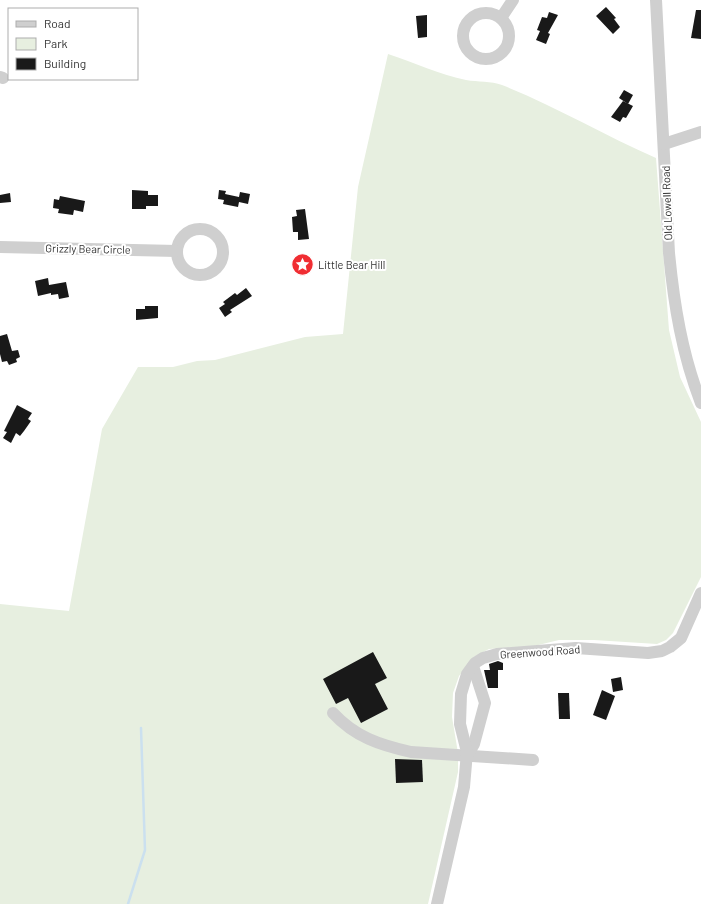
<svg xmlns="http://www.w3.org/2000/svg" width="701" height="904" font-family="Barlow,sans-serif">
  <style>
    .green { fill: #e7efe0 }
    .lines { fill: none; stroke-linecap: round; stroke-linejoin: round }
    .stream { stroke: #cbe0ef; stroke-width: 2.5 }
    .building { fill: #191919 }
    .minor { stroke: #cfcfcf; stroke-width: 12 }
    .labels { text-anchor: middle; stroke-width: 4; stroke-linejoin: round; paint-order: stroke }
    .street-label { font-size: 11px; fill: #323232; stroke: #fff }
    .poi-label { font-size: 11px; fill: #323232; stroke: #fff; text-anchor: start }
  </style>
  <rect width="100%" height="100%" fill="#fff"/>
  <!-- green -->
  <path class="green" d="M388 54C413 62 441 75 466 80 478 82 491 81 502 85 555 106 604 135 656 158L669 330 680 377 701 422V577L673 633 666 640 657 644 594 640H559L534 646 489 649 474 657 459 676 453 693 452 717 458 753V772L428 904H0V604L69 611 102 429 138 367H173L197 361 215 360 305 337 343 334 358 187Z"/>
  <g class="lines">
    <!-- stream -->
    <polyline class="stream" points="128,904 145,850 141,728"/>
  </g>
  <!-- building -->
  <g class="building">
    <polygon points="606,7 616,18 614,19 620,27 613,34 596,16"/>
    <polygon points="696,10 701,10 701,39 691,38"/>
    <polygon points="549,12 558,15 548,33 550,34 546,44 536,40 540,31 537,30 542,17 547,18"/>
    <polygon points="427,15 427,37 418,38 416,16"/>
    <polygon points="624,90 633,95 628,104 619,98"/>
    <polygon points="623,101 633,106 626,118 623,117 620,122 611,117"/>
    <polygon points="132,190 148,191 148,195 158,195 158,206 146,206 146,209 132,209"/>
    <polygon points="219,190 226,191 225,194 239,197 240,192 250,194 248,204 239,202 238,207 223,204 224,200 218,199"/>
    <polygon points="10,193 11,202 0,203 0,195"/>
    <polygon points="60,196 85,201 83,212 74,210 73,215 58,213 59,209 53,208 54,199 59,200"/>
    <polygon points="305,209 309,239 298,240 298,232 293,232 292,217 297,216 296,210"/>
    <polygon points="48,278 49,285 66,282 69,297 59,299 58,294 51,295 51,293 38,296 35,281"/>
    <polygon points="246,288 252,296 230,310 232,312 225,317 219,308 225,304 223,302 235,293 237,295"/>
    <polygon points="145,306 158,306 158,318 136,320 136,309 145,309"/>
    <polygon points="7,334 12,351 18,350 20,357 16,359 17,362 9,365 7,361 2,362 0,354 0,336"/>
    <polygon points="17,405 32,413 28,419 31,421 24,431 20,436 16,433 11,443 3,438 7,432 4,431"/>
    <polygon points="373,652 387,678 375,684 388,709 361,723 348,698 336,704 323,679"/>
    <polygon points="498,661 503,663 503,670 498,670 498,688 488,688 484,670 490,670 489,664"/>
    <polygon points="621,677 623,690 613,692 611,679"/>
    <polygon points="602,690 615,696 606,720 593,715"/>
    <polygon points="558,693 569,693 570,719 559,719"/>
    <polygon points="395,759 422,760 423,782 396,783"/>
  </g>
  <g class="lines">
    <!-- minor -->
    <g class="minor">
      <path d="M656 0 669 253C674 305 682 354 701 403"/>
      <circle cx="486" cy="36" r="23"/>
      <polyline points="501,18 513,0"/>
      <polyline points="0,77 3,78"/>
      <polyline points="664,144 701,132"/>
      <circle cx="200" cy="252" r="23"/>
      <polyline points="0,247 177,251"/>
      <path d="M333 713C355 737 380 745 411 752L533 760"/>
      <polyline points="467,756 474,744 485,703 473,666"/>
      <polyline points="437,904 464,787 467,752 460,724 461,694 467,674 475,663 483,658 497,654 576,648 648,653 662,651 670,647 681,638 701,593"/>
    </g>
  </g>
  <!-- icons -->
  <defs>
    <symbol id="sight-disc" viewBox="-11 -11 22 22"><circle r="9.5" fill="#f02d32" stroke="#fff"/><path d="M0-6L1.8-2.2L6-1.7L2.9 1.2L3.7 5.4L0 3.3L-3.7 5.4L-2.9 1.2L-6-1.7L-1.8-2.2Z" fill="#fff"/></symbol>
  </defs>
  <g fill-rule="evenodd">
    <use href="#sight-disc" x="290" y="252" width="25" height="25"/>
  </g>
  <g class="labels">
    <!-- street labels -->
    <g class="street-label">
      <text transform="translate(667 203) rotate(-92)" y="4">Old Lowell Road</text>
      <text transform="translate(88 249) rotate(1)" y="4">Grizzly Bear Circle</text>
      <text transform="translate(540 652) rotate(-4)" y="4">Greenwood Road</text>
    </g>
    <!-- poi labels -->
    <g class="poi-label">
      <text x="318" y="269">Little Bear Hill</text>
    </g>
  </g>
  <!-- legend -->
  <rect x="8" y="8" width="130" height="72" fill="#ffffff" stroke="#adadad"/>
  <rect x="16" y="21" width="20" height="6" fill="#cfcfcf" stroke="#adadad"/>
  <text x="44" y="28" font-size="12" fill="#323232">Road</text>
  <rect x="16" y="38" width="20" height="12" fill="#e7efe0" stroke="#adadad"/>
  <text x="44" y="48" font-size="12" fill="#323232">Park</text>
  <rect x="16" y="58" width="20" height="12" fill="#191919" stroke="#adadad"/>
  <text x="44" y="68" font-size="12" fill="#323232">Building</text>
</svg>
